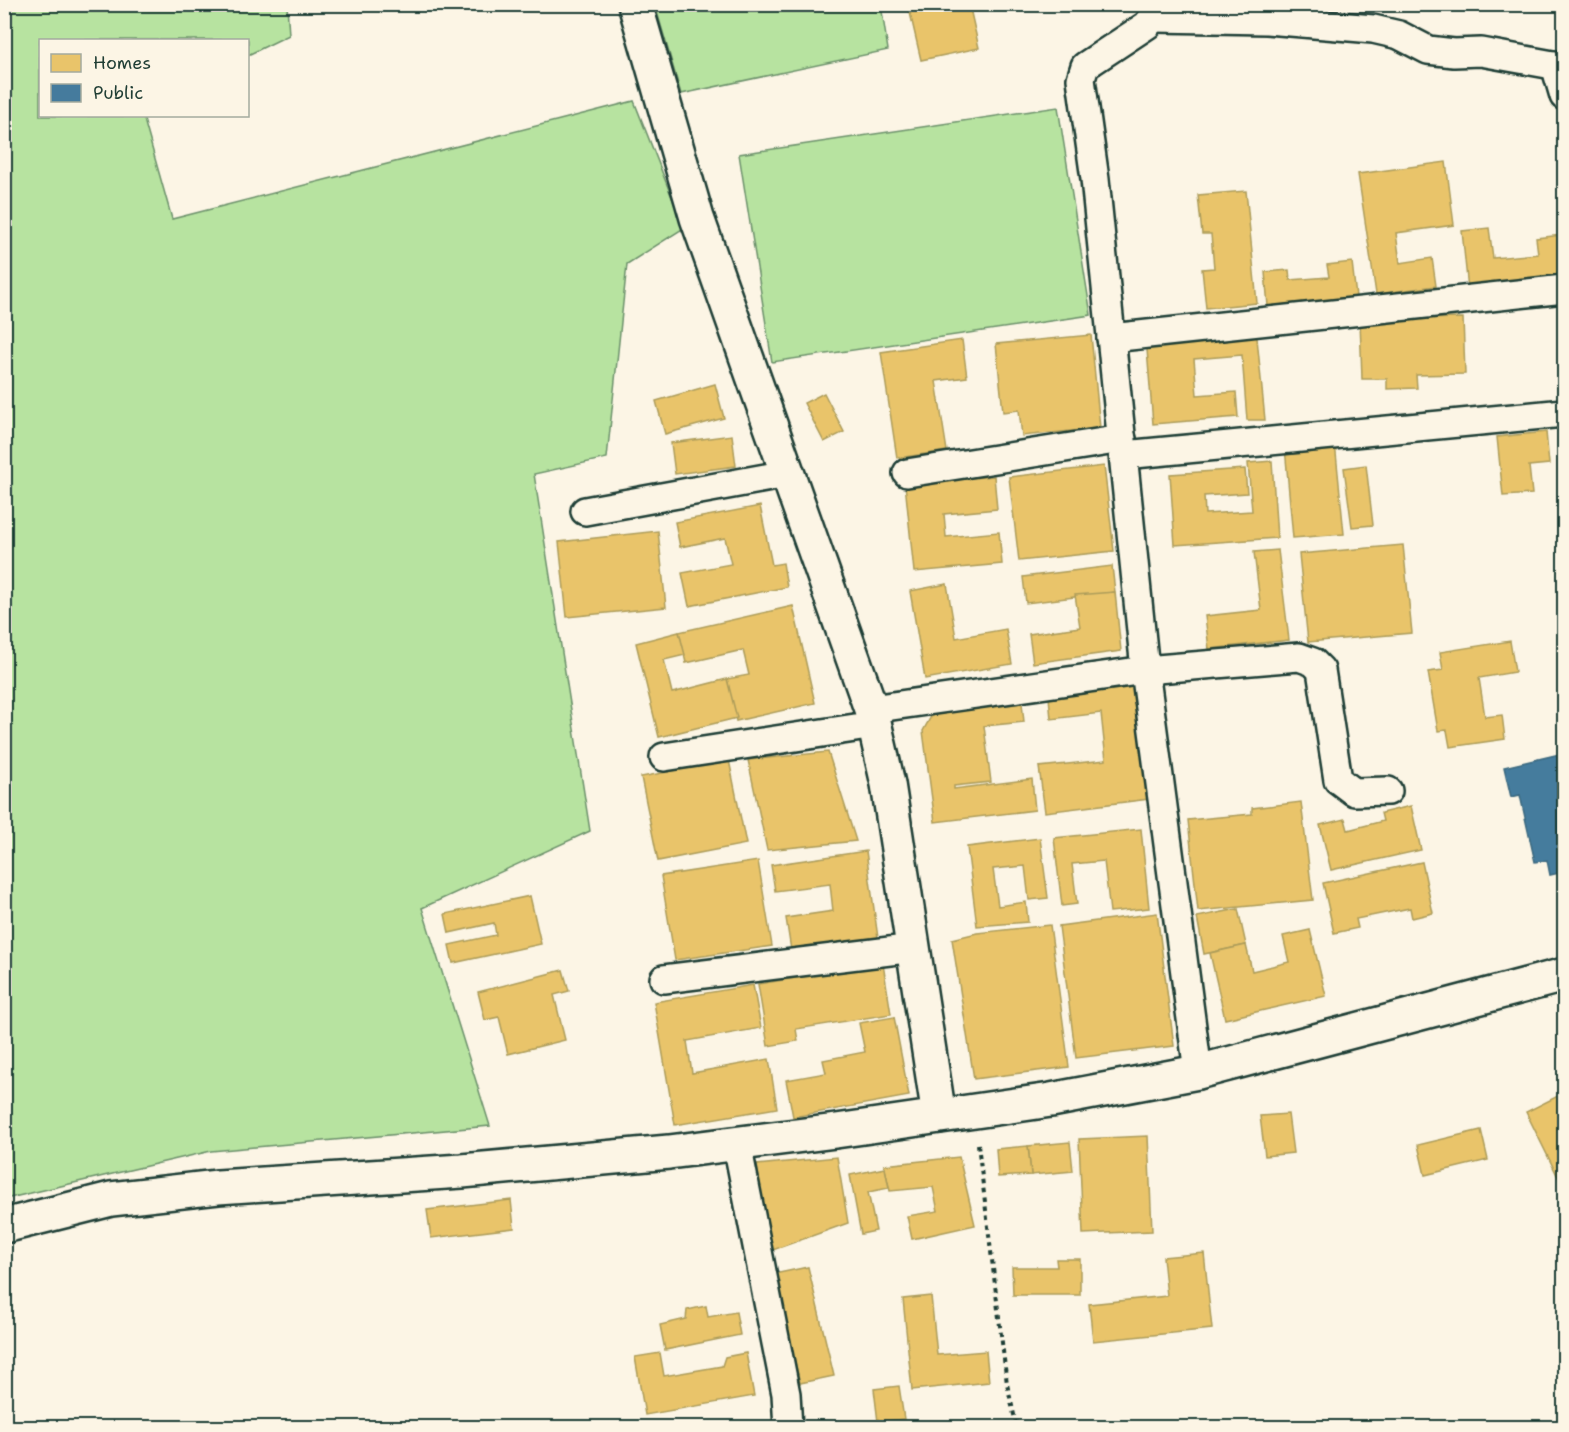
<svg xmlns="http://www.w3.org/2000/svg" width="1569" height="1432" font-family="'Shantell Sans',sans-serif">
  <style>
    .green { fill: #b7e3a0; stroke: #6b906a; stroke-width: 1.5 }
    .homes { fill: #e9c46a; stroke: #ac9c5a; stroke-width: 1.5 }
    .public { fill: #457b9d; stroke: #3a687e; stroke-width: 1.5 }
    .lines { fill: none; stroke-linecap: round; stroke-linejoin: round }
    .street-casing { stroke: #1f3d34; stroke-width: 32 }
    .secondary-casing { stroke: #1f3d34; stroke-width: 38 }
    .path { stroke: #1f3d34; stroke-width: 4; stroke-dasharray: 4.5 4.5; stroke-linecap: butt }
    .street { stroke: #fcf5e5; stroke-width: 27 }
    .secondary { stroke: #fcf5e5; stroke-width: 33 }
  </style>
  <rect width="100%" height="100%" fill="#fcf5e5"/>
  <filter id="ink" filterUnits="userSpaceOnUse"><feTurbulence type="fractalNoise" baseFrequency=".0167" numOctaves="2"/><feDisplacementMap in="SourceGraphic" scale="12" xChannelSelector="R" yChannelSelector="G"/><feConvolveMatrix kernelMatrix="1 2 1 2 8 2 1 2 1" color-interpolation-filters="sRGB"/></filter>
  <g filter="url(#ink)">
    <!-- green -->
    <g class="green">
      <polygon points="4,5 287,5 289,35 248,55 248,40 40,40 40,116 143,116 172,219 634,101 684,228 627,264 607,458 534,474 590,831 422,908 490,1126 211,1151 5,1199"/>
      <polygon points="655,5 881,5 888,50 681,94"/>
      <polygon points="1058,107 1091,315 772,362 739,154"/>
    </g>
    <!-- homes -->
    <g class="homes">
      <polygon points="908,4 969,4 979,48 921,60"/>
      <polygon points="1446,162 1454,225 1396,233 1400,263 1432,258 1436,286 1376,294 1358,174"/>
      <polygon points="1246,191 1257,303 1206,308 1202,269 1214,268 1211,234 1202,234 1198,195"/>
      <polygon points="1489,228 1493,258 1538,254 1536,238 1562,235 1564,278 1468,289 1462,231"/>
      <polygon points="1352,262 1356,297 1268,306 1265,272 1289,270 1290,280 1329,277 1327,265"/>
      <polygon points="1463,318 1465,374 1416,375 1417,388 1387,389 1387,379 1362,379 1360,320"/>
      <polygon points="1256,328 1265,420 1247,420 1242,355 1194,359 1197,395 1236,392 1238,417 1153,424 1146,337"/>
      <polygon points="1091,335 1100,428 1022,436 1019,410 1003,412 996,344"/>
      <polygon points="962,340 967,377 936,381 947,451 897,458 881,352"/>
      <polygon points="715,384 724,418 665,434 656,401"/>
      <polygon points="824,393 844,432 824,442 804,403"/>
      <polygon points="1546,432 1549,464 1529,466 1532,494 1503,496 1497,437"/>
      <polygon points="732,435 736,466 675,474 671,443"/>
      <polygon points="1335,443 1344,534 1293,538 1285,447"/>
      <polygon points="1272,461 1277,538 1175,545 1170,474 1245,469 1247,493 1204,496 1205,514 1252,511 1248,463"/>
      <polygon points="1366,465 1373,525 1352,527 1344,468"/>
      <polygon points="1104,466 1114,551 1019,561 1009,477"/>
      <polygon points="994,476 997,509 944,514 946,537 999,532 1002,564 914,572 905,484"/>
      <polygon points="760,506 772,565 783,563 787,587 689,606 682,573 731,564 725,538 680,547 675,522"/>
      <polygon points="658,531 666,607 567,617 559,542"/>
      <polygon points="1403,545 1412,633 1308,642 1299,554"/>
      <polygon points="1278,550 1289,640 1209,649 1205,616 1261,610 1254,552"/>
      <polygon points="1112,566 1115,592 1026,603 1023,577"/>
      <polygon points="947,584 956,638 1006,629 1012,664 925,679 910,591"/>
      <polygon points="1115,592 1121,651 1033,663 1029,634 1080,627 1075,595"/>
      <polygon points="793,606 815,703 736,721 727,679 749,675 743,650 686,663 679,632"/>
      <polygon points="679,632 685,655 664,660 672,693 727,679 737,718 659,737 636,643"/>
      <polygon points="1510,641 1515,672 1479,678 1485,717 1502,715 1505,739 1450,747 1447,730 1438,731 1428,672 1443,670 1440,652"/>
      <polygon points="1135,686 1149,799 1045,812 1039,767 1106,760 1101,713 1051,719 1049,697"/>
      <polygon points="1022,703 1024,722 984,726 991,782 954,786 954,789 1032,779 1035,810 935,822 923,731 933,713"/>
      <polygon points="828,752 856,841 767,850 748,760"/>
      <polygon points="729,760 746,844 658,861 641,777"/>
      <polygon points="1301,802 1313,900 1198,911 1188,820 1252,814 1252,808"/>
      <polygon points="1411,806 1421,850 1331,870 1320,825 1345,819 1348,830 1383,821 1381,813"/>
      <polygon points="1141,829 1149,908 1110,912 1104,861 1072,864 1077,904 1062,906 1054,838"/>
      <polygon points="1040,838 1048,898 1029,900 1025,866 993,869 998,906 1026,902 1028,922 977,926 967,847"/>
      <polygon points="866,851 878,938 791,950 786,918 833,911 830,884 775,891 771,865"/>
      <polygon points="758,861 772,946 675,960 661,876"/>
      <polygon points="1422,862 1433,913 1412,918 1410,908 1356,919 1358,928 1334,933 1323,883"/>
      <polygon points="530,896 541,944 453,963 449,945 496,935 494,923 449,933 445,914"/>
      <polygon points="1238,909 1246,945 1204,954 1197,917"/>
      <polygon points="1157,913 1174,1046 1076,1058 1059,926"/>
      <polygon points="1050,925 1069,1067 974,1079 952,939 977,933"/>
      <polygon points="1310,930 1326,996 1225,1019 1210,953 1246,945 1252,971 1289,962 1283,936"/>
      <polygon points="883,964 891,1014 796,1029 798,1041 768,1046 758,984"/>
      <polygon points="563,970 569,991 554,995 565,1040 508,1054 499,1017 485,1020 478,992"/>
      <polygon points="753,985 761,1028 687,1041 692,1073 769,1059 777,1108 675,1125 654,1002"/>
      <polygon points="894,1017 909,1096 793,1117 786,1080 826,1073 823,1060 865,1052 859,1023"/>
      <polygon points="1564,1093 1564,1186 1563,1187 1526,1112"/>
      <polygon points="1288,1114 1293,1153 1265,1156 1260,1116"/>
      <polygon points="1481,1130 1488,1160 1425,1175 1418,1145"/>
      <polygon points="1148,1136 1152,1231 1083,1234 1079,1139"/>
      <polygon points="1070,1142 1073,1171 1031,1175 1028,1146"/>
      <polygon points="1028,1146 1031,1175 998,1177 996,1149"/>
      <polygon points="837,1157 848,1223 770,1251 757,1165"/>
      <polygon points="959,1157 975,1225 912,1239 907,1216 938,1211 933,1187 890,1191 884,1165"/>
      <polygon points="885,1168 889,1188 868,1192 876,1231 861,1234 850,1175"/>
      <polygon points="511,1200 514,1228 431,1238 427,1210"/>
      <polygon points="1204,1253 1212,1329 1093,1341 1089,1304 1167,1296 1163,1257"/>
      <polygon points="1056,1259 1080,1259 1080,1295 1013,1295 1012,1267 1057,1267"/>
      <polygon points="808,1267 834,1376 800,1383 774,1274"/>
      <polygon points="931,1296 937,1355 986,1351 989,1382 912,1390 903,1299"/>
      <polygon points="706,1306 708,1317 736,1312 740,1335 665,1350 660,1325 686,1319 687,1310"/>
      <polygon points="660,1353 664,1376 722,1366 725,1357 746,1353 754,1396 645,1415 635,1357"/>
      <polygon points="899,1386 904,1419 878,1422 874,1389"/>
    </g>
    <!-- public -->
    <polygon class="public" points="1564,753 1564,872 1550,875 1547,860 1535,862 1520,795 1511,797 1504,767"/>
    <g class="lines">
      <defs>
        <g id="street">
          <polyline points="1163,4 1147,25 1085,66 1081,79 1095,179 1145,670 1198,1072"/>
          <polyline points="1155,18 1267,20 1373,29 1399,35 1428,50 1454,53 1481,52 1564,67"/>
          <polyline points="1555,65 1564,96"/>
          <polyline points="1111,338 1564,289"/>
          <polyline points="1124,455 1564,413"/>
          <polyline points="907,473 1122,439"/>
          <polyline points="585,511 787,474"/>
          <polyline points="871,709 1145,670 1299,657 1313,662 1321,670 1338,780 1354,792 1388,791"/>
          <polyline points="664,757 875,725"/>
          <polyline points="664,979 914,948"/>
          <polyline points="737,1144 786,1394 788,1428"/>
        </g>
        <g id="secondary">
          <polyline points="635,4 697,218 871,709 888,784 939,1116"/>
          <polyline points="4,1226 111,1199 218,1187 462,1171 669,1152 836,1131 1051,1100 1198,1072 1564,975"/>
        </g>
      </defs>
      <!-- street casing -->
      <use href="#street" class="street-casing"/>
      <!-- secondary casing -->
      <use href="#secondary" class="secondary-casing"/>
      <!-- path -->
      <polyline class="path" points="978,1144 1007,1384 1017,1428"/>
      <!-- street -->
      <use href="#street" class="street"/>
      <!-- secondary -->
      <use href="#secondary" class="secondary"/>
    </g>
  </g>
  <!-- margin -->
  <rect width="1569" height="1432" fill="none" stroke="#fcf5e5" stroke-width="24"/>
  <rect x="12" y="12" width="1545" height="1408" fill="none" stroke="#1f3d34" stroke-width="2" filter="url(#ink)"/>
  <!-- legend -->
  <rect x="39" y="39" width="210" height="78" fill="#fcf5e5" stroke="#a4ab9e" stroke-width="1.5"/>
  <rect x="51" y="54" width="30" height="18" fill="#e9c46a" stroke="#a4ab9e" stroke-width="1.5"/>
  <text x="93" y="69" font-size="18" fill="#1f3d34">Homes</text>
  <rect x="51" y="84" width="30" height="18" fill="#457b9d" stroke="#a4ab9e" stroke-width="1.5"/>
  <text x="93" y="99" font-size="18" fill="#1f3d34">Public</text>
</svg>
